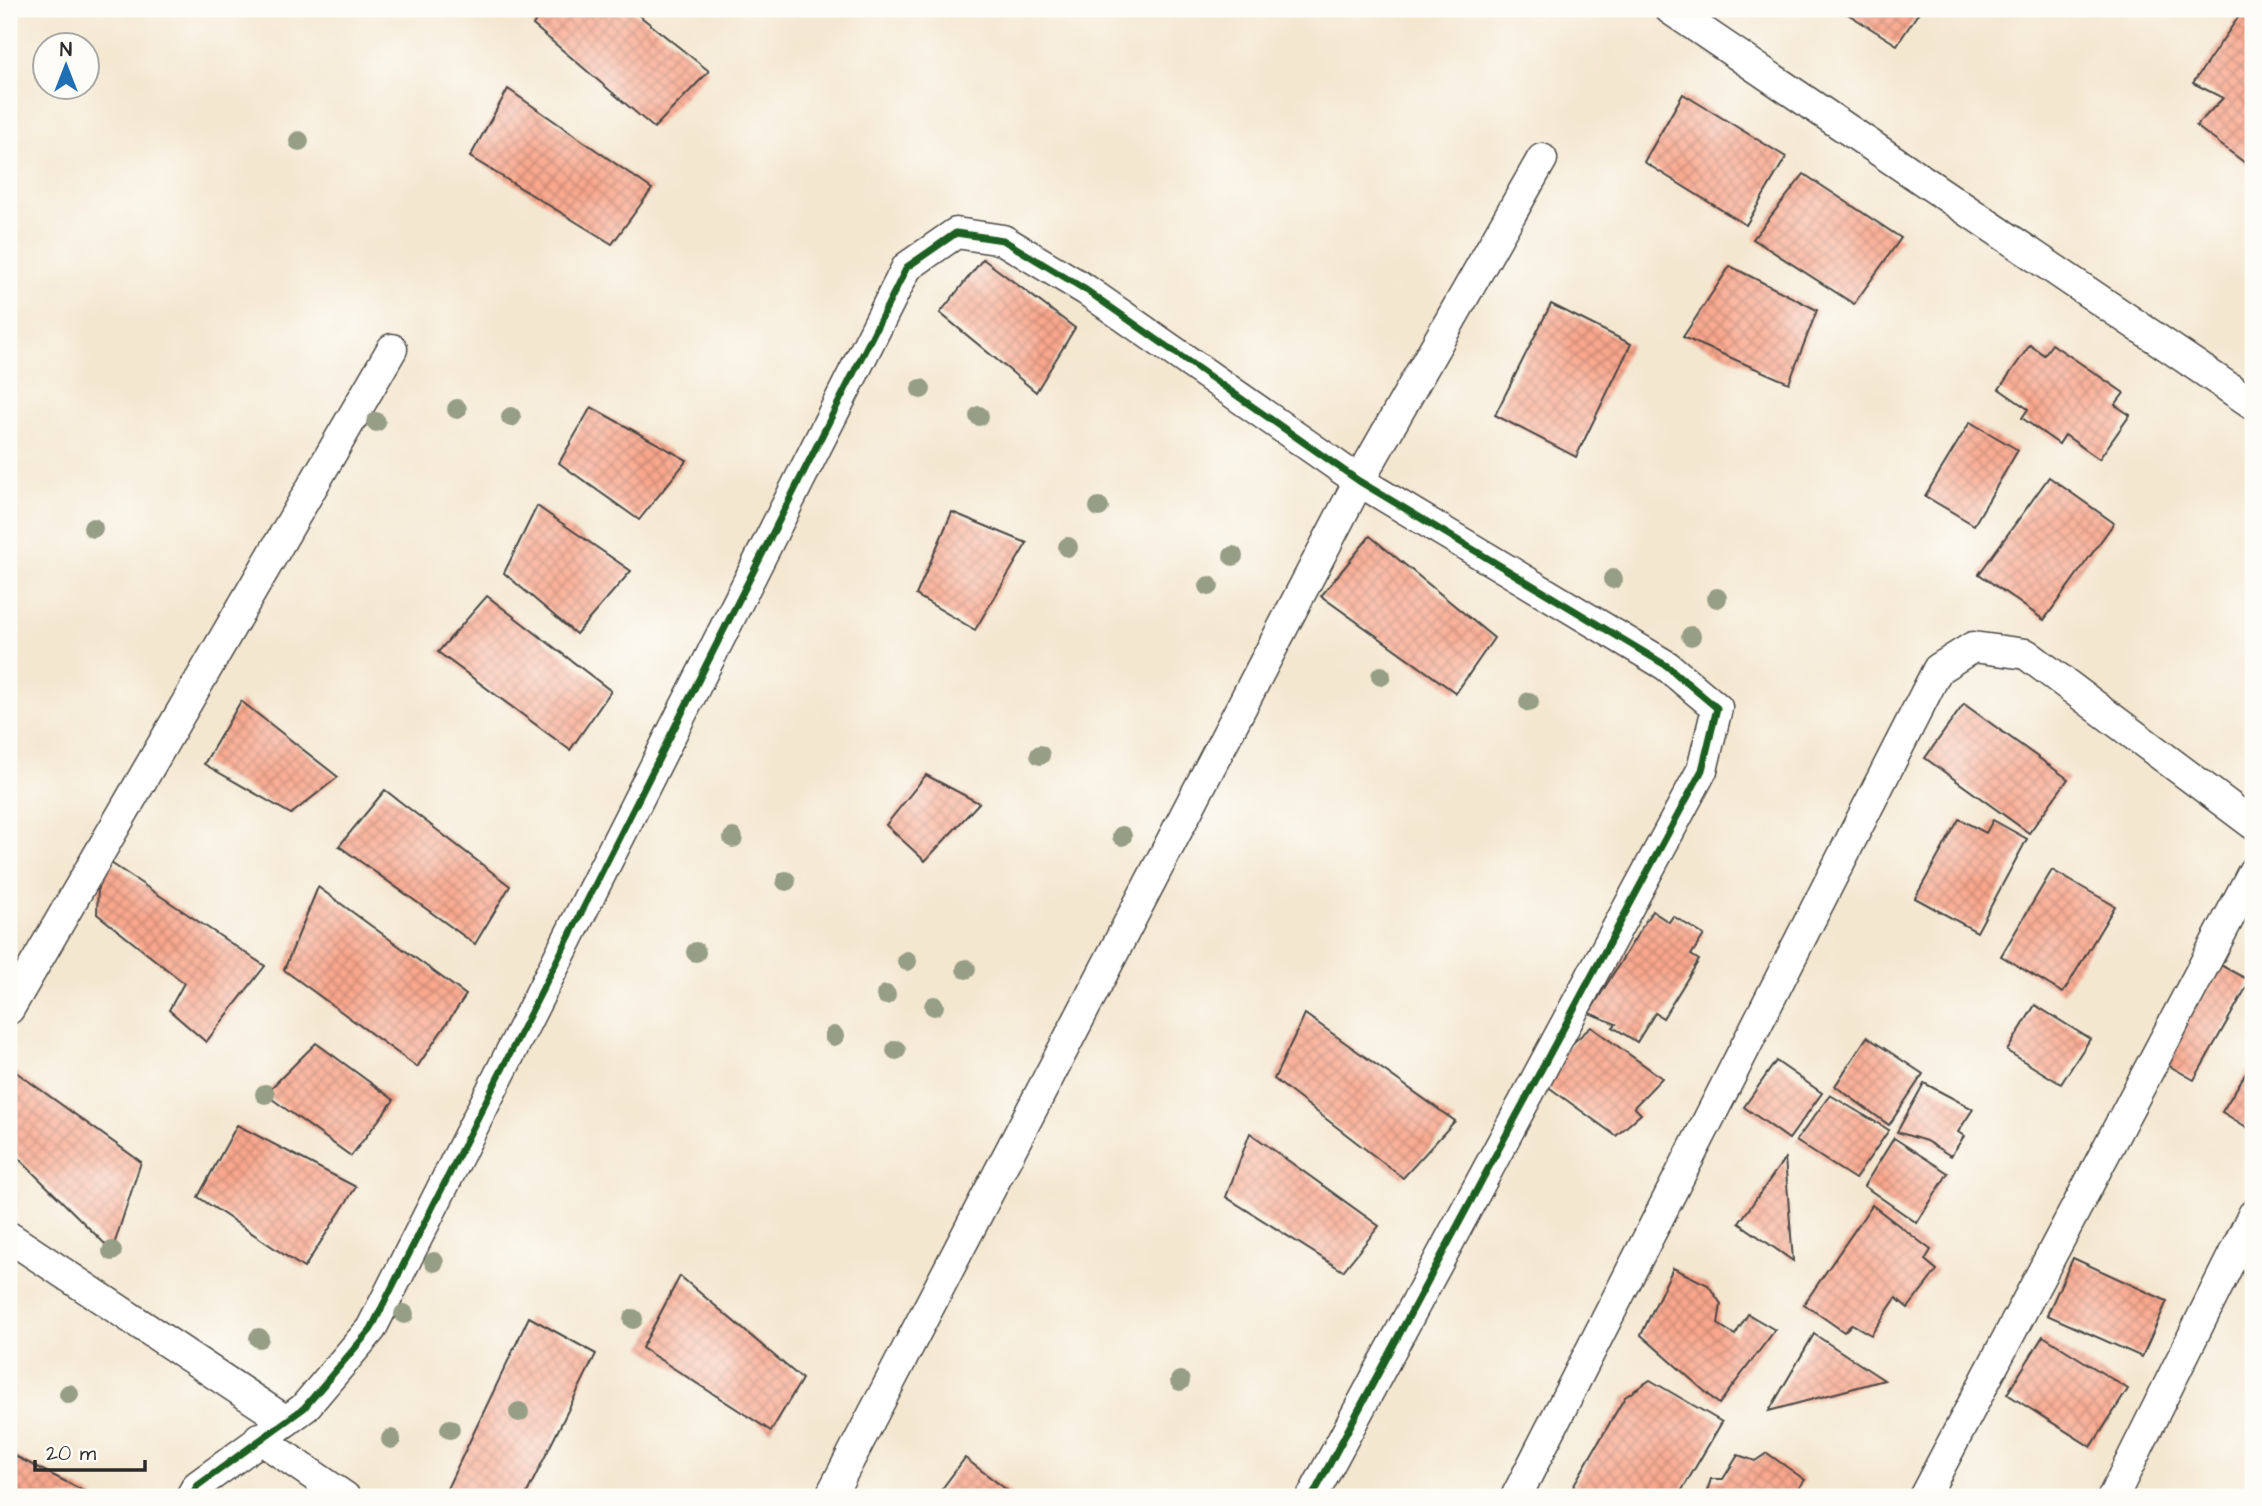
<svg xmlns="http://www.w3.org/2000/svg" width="2262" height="1506" font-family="'Architects Daughter',sans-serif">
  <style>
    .building { fill: url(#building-cross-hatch) }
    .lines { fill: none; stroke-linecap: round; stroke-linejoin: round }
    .street-casing { stroke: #494744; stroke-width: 33 }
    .street { stroke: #fff; stroke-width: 30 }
    .cycleway-casing { stroke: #fdfcf7; stroke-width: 11 }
    .cycleway { stroke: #1b5e20; stroke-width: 7 }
    .tree { fill: #979e86 }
  </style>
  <defs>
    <pattern id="building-cross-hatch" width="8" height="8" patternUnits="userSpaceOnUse" patternTransform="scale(1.75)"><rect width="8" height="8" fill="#f9a78d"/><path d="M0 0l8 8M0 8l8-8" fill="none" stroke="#ca8873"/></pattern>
  </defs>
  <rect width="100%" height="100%" fill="#fdfcf7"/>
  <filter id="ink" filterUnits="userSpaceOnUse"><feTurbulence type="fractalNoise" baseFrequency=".0143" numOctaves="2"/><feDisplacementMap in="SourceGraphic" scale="14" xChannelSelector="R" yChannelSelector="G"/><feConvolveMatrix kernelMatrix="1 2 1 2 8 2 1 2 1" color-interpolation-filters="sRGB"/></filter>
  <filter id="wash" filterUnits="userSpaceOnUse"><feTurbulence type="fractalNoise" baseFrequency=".00686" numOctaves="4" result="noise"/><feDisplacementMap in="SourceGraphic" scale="28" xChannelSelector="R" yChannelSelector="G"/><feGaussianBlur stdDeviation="1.57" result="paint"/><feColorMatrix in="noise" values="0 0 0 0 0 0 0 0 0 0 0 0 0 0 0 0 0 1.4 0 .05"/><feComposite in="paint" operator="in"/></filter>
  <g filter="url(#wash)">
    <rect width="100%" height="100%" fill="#f4e7d0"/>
    <g id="blocks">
      <!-- building -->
      <g class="building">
        <polygon points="542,9 631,9 709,71 654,128 533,25"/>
        <polygon points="1840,9 1921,9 1897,45"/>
        <polygon points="2244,9 2253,9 2253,169 2196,126 2223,98 2193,83"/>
        <polygon points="508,89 652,189 612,244 470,157"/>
        <polygon points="1683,94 1786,157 1746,225 1644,162"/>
        <polygon points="1804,174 1901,238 1854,304 1753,239"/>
        <polygon points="983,259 1075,328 1036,392 940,313"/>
        <polygon points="1730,266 1817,310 1789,383 1683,337"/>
        <polygon points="1551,304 1631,344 1576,457 1495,415"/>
        <polygon points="2052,344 2124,393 2115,405 2130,415 2099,459 2065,435 2059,444 2022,418 2028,409 1999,389 2030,345 2044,355"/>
        <polygon points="591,407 687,460 639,520 559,463"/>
        <polygon points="1970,422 2018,450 1974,525 1925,496"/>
        <polygon points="2049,477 2114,523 2044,620 1979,574"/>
        <polygon points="537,506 631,571 576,634 504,573"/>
        <polygon points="952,512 1027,543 975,630 916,595"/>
        <polygon points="1370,536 1494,638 1456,693 1321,596"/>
        <polygon points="487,596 611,691 570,750 438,652"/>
        <polygon points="241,701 338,777 291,814 204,764"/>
        <polygon points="1964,704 2068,779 2029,833 1925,758"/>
        <polygon points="926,775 979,803 925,861 886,825"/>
        <polygon points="385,790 510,886 475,944 339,846"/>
        <polygon points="1959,819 1986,833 1993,820 2027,839 1977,932 1915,898"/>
        <polygon points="99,855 265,966 206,1042 169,1010 184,983 97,914"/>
        <polygon points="2052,870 2115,906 2063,993 2001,956"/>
        <polygon points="318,887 466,995 417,1067 284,970"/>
        <polygon points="1652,911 1669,922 1673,916 1704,935 1691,955 1699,960 1663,1018 1655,1013 1637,1042 1613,1027 1616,1024 1589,1013"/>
        <polygon points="2215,962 2250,981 2194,1080 2159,1060"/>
        <polygon points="2035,1005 2090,1039 2061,1084 2007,1051"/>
        <polygon points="1305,1014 1455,1121 1403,1178 1274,1079"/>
        <polygon points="1591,1027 1662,1078 1634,1107 1641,1114 1616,1136 1547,1086 1560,1054"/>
        <polygon points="1867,1037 1923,1074 1889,1125 1835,1086"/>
        <polygon points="316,1043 394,1100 351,1156 265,1094"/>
        <polygon points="1776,1061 1822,1093 1789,1139 1744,1107"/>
        <polygon points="2253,1061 2253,1131 2222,1112"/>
        <polygon points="9,1067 141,1162 112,1251 9,1149"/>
        <polygon points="1924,1083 1973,1109 1958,1132 1964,1136 1951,1156 1926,1141 1897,1132"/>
        <polygon points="1830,1095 1889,1130 1855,1179 1796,1141"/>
        <polygon points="237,1125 356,1187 304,1268 198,1197"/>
        <polygon points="1250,1133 1379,1226 1343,1271 1226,1197"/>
        <polygon points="1894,1138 1948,1173 1917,1223 1864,1186"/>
        <polygon points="1785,1158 1793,1261 1739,1223"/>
        <polygon points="1872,1205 1931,1250 1925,1260 1937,1270 1908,1308 1896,1298 1871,1335 1852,1324 1844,1332 1804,1304"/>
        <polygon points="2073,1258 2167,1301 2142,1357 2047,1315"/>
        <polygon points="1673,1268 1708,1285 1721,1304 1718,1324 1735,1335 1748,1314 1775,1330 1719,1404 1641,1335"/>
        <polygon points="680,1276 802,1379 771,1431 642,1348"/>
        <polygon points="529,1317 596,1354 525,1497 443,1497"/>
        <polygon points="1814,1334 1884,1380 1769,1411"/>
        <polygon points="2043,1336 2128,1389 2091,1447 2007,1394"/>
        <polygon points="1650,1380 1722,1422 1678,1497 1593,1497 1573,1486 1625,1397"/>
        <polygon points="9,1453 96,1497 9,1497"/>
        <polygon points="1767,1453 1805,1480 1792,1497 1705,1497 1711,1479 1723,1479 1738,1455 1755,1461"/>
        <polygon points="965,1458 1016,1497 936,1497"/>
      </g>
    </g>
  </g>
  <g filter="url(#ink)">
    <use href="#blocks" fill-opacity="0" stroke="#494744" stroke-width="2"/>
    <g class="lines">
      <defs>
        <g id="street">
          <polyline points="1670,9 2253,404"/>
          <polyline points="9,1009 392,349"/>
          <polyline points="9,1237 286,1421"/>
          <polyline points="259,1438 345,1497"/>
          <polyline points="191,1497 197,1486 304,1408 371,1329 907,267 956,233 1003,240 1086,290 1359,481 1667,666 1717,708 1702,770 1312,1497"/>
          <polyline points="830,1497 1359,481 1542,159"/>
          <polyline points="1516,1497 1938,669 1973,647 2026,654 2253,824"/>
          <polyline points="1924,1497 2253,872"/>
          <polyline points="2113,1497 2253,1215"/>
        </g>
      </defs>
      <!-- street casing -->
      <use href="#street" class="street-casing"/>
      <!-- street -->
      <use href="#street" class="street"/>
      <defs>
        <polyline id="cycleway" points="191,1497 197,1486 304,1408 371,1329 907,267 956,233 1003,240 1086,290 1359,481 1667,666 1717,708 1702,770 1312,1497"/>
      </defs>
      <!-- cycleway casing -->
      <use href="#cycleway" class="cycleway-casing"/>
      <!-- cycleway -->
      <use href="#cycleway" class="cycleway"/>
    </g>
    <!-- trees -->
    <g class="tree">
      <circle cx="299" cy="141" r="10"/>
      <circle cx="921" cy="389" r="10"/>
      <circle cx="457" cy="409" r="10"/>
      <circle cx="979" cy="416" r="10"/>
      <circle cx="511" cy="417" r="10"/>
      <circle cx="376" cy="422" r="10"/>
      <circle cx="1099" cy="507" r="10"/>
      <circle cx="93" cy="528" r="10"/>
      <circle cx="1068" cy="547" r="10"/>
      <circle cx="1233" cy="556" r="10"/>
      <circle cx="1613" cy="579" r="10"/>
      <circle cx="1209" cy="586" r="10"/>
      <circle cx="1717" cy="598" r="10"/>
      <circle cx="1691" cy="636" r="10"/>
      <circle cx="1381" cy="676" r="10"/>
      <circle cx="1529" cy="702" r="10"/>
      <circle cx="1040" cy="755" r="10"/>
      <circle cx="1122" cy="836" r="10"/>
      <circle cx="733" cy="838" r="10"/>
      <circle cx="786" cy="881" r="10"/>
      <circle cx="696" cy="952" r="10"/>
      <circle cx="907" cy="961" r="10"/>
      <circle cx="966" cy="969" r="10"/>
      <circle cx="886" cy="995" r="10"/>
      <circle cx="934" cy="1006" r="10"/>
      <circle cx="834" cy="1036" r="10"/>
      <circle cx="896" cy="1050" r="10"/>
      <circle cx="265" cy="1094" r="10"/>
      <circle cx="112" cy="1251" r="10"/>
      <circle cx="434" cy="1262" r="10"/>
      <circle cx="404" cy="1314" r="10"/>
      <circle cx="633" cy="1319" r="10"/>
      <circle cx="259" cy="1338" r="10"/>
      <circle cx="1180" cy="1381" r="10"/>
      <circle cx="69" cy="1394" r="10"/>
      <circle cx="519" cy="1412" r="10"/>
      <circle cx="450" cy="1429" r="10"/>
      <circle cx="391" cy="1439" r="10"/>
    </g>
  </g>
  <!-- margin -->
  <rect width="2262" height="1506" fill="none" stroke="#fdfcf7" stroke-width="35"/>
  <!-- north arrow -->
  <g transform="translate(66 66)"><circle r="33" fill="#fdfcf7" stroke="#a9a8a5" stroke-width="2"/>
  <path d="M0-5L12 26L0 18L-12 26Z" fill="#1f6fb2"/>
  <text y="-10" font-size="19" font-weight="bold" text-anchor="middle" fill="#2b2b2b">N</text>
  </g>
  <!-- scale -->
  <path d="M35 1460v10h110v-10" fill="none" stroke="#2b2b2b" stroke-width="3.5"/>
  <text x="46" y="1460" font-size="21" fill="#2b2b2b" stroke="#fdfcf7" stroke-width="5" paint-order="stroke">20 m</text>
</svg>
